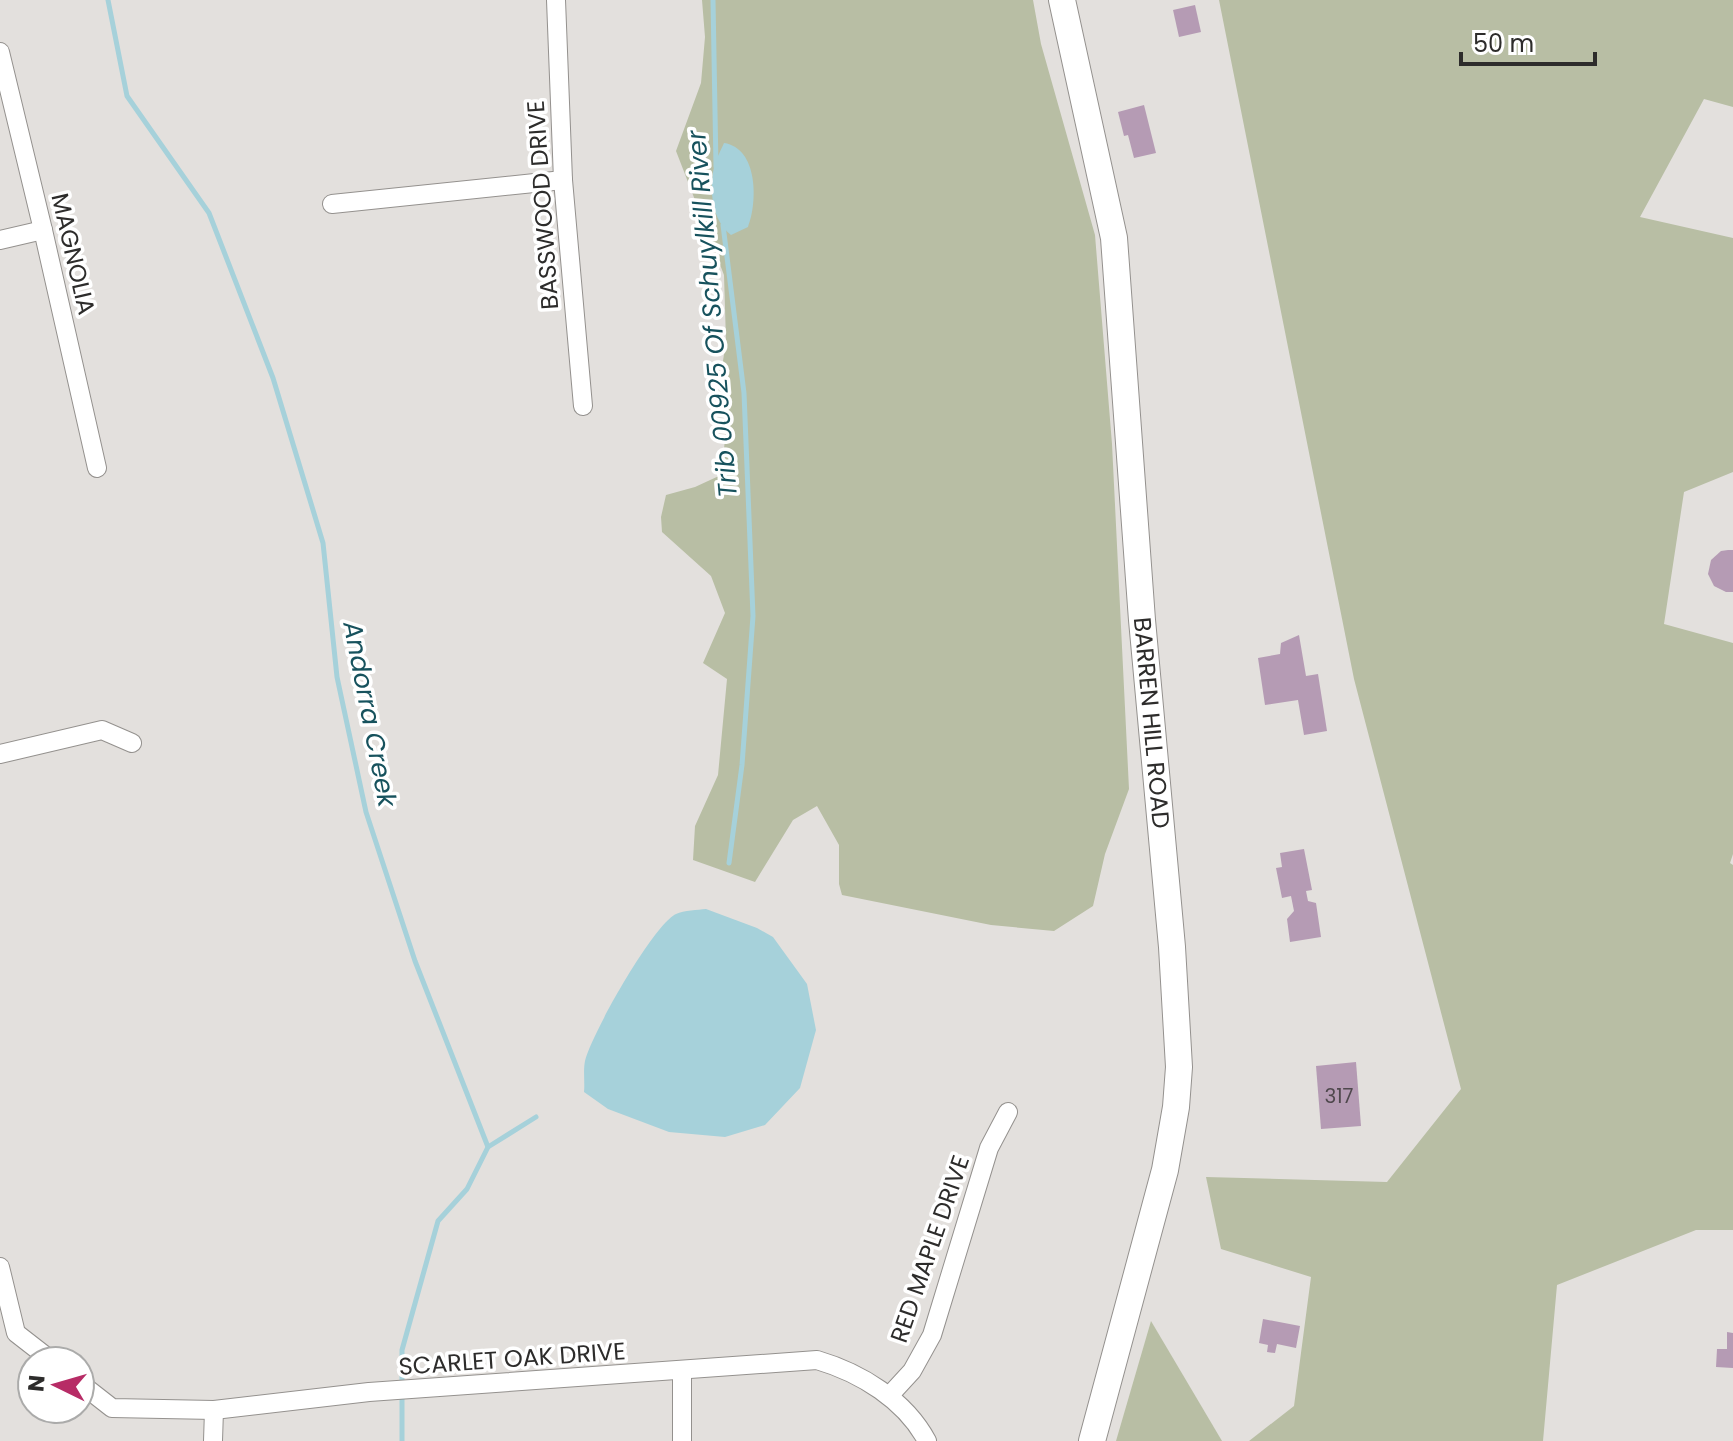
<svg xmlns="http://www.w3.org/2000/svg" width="1733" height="1441" font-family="Poppins,sans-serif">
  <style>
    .green { fill: #b8bea4 }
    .water { fill: #a6d1da }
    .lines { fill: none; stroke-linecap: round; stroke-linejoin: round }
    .stream { stroke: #a6d1da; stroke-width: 5 }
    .building { fill: #b59bb4 }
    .street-casing { stroke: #94918e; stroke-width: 20 }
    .secondary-casing { stroke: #94918e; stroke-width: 28 }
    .street { stroke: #fff; stroke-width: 18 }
    .secondary { stroke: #fff; stroke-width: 26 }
    .labels { text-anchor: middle; stroke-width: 7; stroke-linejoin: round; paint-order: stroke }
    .number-label { font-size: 20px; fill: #4f484d }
    .street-label { font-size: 24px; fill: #2d2c2b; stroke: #fff }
    .water-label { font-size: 26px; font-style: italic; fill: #17525d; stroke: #fff }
  </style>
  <rect width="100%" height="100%" fill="#e3e0dd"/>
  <!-- green -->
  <g class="green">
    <polygon points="702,0 1033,0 1041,44 1095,235 1112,444 1129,789 1105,854 1093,906 1054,931 991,925 842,895 839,884 839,845 817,806 793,820 755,882 693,860 695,826 718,775 727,679 703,663 725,613 711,576 662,532 661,517 666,495 695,487 721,475 728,413 721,374 726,341 724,275 676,151 701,83 705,37"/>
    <polygon points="1219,0 1733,0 1733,107 1704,99 1640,217 1733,238 1733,472 1684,492 1664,624 1733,643 1733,854 1730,863 1733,865 1733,1230 1696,1230 1557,1285 1543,1441 1249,1441 1294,1406 1311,1277 1221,1249 1206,1177 1387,1182 1461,1089 1354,679"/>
    <polygon points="1151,1321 1222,1441 1116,1441"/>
  </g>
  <!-- water -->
  <g class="water">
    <path d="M724 143C758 148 758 202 748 227L731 235C712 220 709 191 714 167 716 159 721 150 724 143Z"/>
    <path d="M706 909 757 928 773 937 807 984 816 1030 800 1088 765 1125 725 1137 669 1132 608 1109 584 1092C585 1083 583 1071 585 1061 591 1035 653 925 676 914 684 910 698 910 706 909Z"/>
  </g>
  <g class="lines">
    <!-- stream -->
    <g class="stream">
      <polyline points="108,0 127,96 209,213 273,378 323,543 337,677 366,812 415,961 488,1147 467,1189 438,1221 402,1350 402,1384"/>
      <polyline points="713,0 716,167"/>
      <polyline points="723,225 744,393 753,616 742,765 729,863"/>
      <polyline points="488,1147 536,1117"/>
      <polyline points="402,1394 402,1441"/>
    </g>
  </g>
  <!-- building -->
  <g class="building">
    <polygon points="1195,5 1201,32 1179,37 1173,10"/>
    <polygon points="1144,105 1156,153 1134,158 1128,135 1124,136 1118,112"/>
    <polygon points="1728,550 1733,550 1733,592 1726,592 1714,586 1708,574 1711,560 1721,551"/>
    <polygon points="1299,635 1306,676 1318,674 1327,731 1304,735 1298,700 1265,705 1258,658 1280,654 1281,643"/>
    <polygon points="1304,849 1312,890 1306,891 1308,901 1316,903 1321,937 1290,942 1287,919 1294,911 1291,896 1282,898 1276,868 1282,867 1280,853"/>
    <polygon points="1356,1062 1361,1126 1321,1129 1316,1066"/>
    <polygon points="1263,1319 1300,1326 1296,1348 1277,1344 1275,1353 1267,1352 1268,1345 1259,1343"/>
    <polygon points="1727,1332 1733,1333 1733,1368 1716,1367 1717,1349 1727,1349"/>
  </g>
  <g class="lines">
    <defs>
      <g id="street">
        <polyline points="556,0 563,180 583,406"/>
        <polyline points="0,52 43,230 97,468"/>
        <polyline points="332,204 563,180"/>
        <polyline points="0,240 43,230"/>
        <polyline points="0,754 102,730 132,743"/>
        <polyline points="0,1267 16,1333 52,1361"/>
        <polyline points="682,1371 682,1441"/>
        <path d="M80 1383 112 1408 214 1410 369 1392 817 1360C861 1373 905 1400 927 1441"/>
        <polyline points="889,1396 912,1371 932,1335 989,1148 1008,1112"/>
        <polyline points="213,1441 214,1410"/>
      </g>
      <g id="secondary">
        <path id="s1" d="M1062 0 1114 238 1142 620 1172 947 1179 1067 1176 1107 1165 1170 1092 1441"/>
      </g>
    </defs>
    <!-- street casing -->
    <use href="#street" class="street-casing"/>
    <!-- secondary casing -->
    <use href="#secondary" class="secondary-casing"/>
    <!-- street -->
    <use href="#street" class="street"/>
    <!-- secondary -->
    <use href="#secondary" class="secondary"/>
  </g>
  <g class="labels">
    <!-- number labels -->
    <g class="number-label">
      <text x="1339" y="1103">317</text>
    </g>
    <!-- street labels -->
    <g class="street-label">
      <text transform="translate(543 205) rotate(-94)" y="8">BASSWOOD DRIVE</text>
      <text transform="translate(73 254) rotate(77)" y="8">MAGNOLIA</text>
      <text dy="8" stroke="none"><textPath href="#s1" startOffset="730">BARREN HILL ROAD</textPath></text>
      <text transform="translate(930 1249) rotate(-71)" y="8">RED MAPLE DRIVE</text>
      <text transform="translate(512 1359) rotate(-4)" y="8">SCARLET OAK DRIVE</text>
    </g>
    <!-- water labels -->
    <g class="water-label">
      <text transform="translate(712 314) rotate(-95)" y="9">Trib 00925 Of Schuylkill River</text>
      <text transform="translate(370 714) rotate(79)" y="9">Andorra Creek</text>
    </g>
  </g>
  <!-- north arrow -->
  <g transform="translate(56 1385) rotate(275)"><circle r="38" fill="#ffffff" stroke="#ababaa" stroke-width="2"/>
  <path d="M0-6L14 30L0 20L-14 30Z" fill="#b72c66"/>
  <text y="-12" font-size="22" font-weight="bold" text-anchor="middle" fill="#2d2c2b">N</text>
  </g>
  <!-- scale -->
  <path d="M1461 52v12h134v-12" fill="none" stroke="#2d2c2b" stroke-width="4"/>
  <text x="1473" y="52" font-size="24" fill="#2d2c2b" stroke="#ffffff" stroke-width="6" paint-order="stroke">50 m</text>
</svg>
